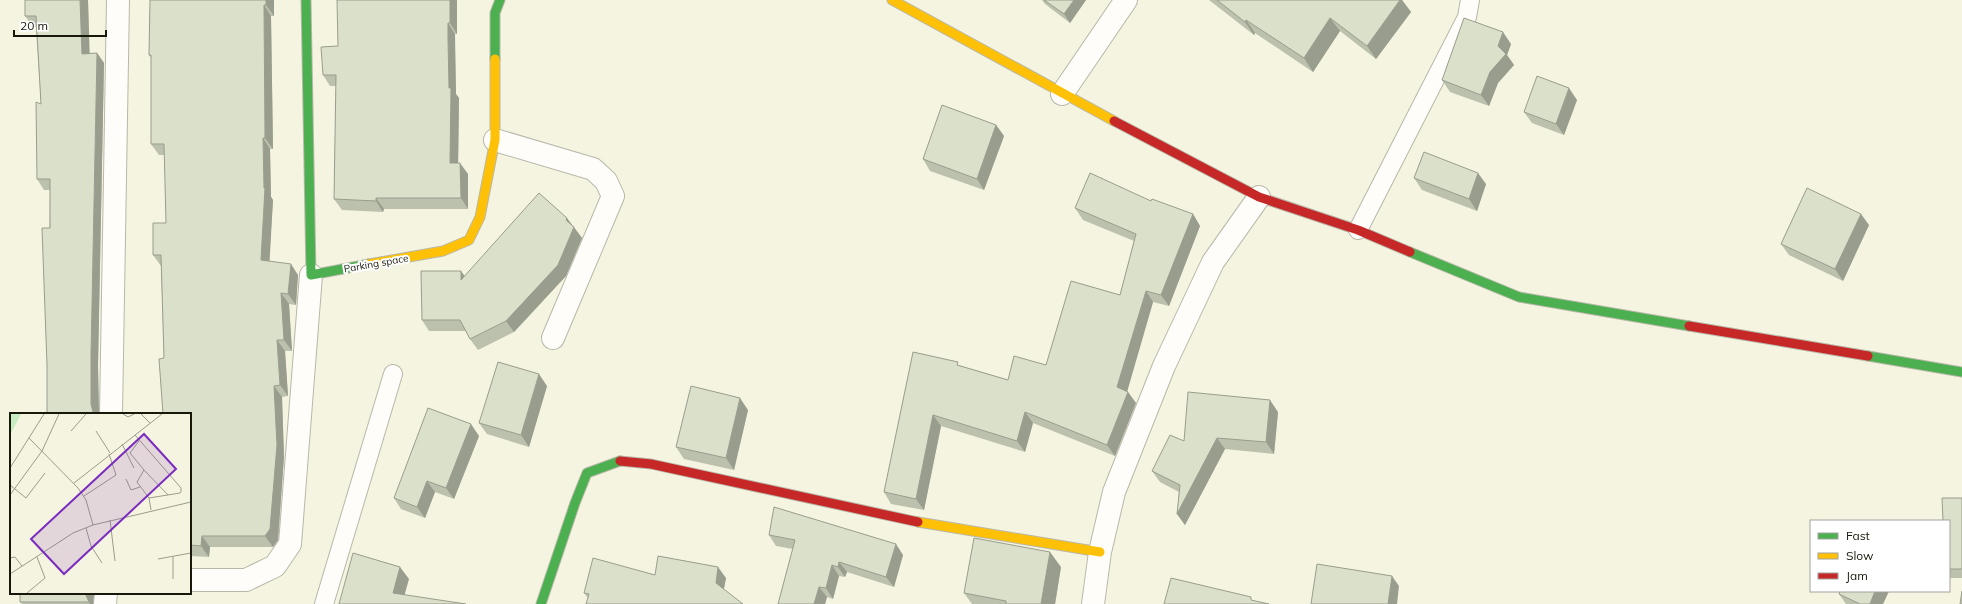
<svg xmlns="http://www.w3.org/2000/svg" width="1962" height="604" font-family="Mulish,sans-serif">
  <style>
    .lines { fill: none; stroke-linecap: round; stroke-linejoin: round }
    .lane-casing { stroke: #b8b8a9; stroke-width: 20 }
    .street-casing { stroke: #b8b8a9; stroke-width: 24 }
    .fast-casing { stroke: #b8b8a9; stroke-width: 11 }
    .slow-casing { stroke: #b8b8a9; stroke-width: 11 }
    .jam-casing { stroke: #b8b8a9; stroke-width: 11 }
    .lane { stroke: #fefdfa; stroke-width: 18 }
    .street { stroke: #fefdfa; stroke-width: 22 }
    .fast { stroke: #4caf50; stroke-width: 9 }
    .slow { stroke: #ffc107; stroke-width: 9 }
    .jam { stroke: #c62828; stroke-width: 9 }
    .wall { fill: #bcc1ae }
    .shaded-wall { fill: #999d8d }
    .building { fill: #dbe0ca; stroke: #999d8d }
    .labels { text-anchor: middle; stroke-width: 4; stroke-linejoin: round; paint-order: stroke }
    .street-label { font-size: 10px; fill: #17170a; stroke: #fff }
    .inset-road { fill: none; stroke: #9c9c8b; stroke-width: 1 }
    .view { fill: #7b2cbf; fill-opacity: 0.15; stroke: #7b2cbf; stroke-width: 2 }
    .inset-edge { fill: none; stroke: #17170a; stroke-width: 2 }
  </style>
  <rect width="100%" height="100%" fill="#f5f4e1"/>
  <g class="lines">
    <defs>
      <g id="lane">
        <polyline points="1358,230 1467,17 1470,0"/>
        <polyline points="324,604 393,374"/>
      </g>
      <g id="street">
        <polyline points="1062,94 1126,0"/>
        <polyline points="495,140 593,169 606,181 613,196 553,338"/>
        <polyline points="111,414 118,0"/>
        <polyline points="190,580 246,580 275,566 290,544 311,275"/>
        <polyline points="105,604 106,593"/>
        <polyline points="1093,604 1100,552 1114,492 1164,366 1213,262 1259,197"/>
      </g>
      <g id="fast">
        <polyline points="306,0 311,275 369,264"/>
        <polyline points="495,59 495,13 500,0"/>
        <polyline points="1410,252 1519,297 1689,326"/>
        <polyline points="1868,356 1962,372"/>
        <polyline points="541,604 575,503 587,473 620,461"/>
      </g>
      <g id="slow">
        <polyline points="892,0 1114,121"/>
        <polyline points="369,264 443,251 469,240 480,217 495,140 495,59"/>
        <polyline points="918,522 1100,552"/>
      </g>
      <g id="jam">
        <polyline points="1114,121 1259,197 1358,230 1410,252"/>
        <polyline points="1689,326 1868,356"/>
        <polyline points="620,461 651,464 918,522"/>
      </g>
    </defs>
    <!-- lane casing -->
    <use href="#lane" class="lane-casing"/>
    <!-- street casing -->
    <use href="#street" class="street-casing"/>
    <!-- fast casing -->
    <use href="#fast" class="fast-casing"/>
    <!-- slow casing -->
    <use href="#slow" class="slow-casing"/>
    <!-- jam casing -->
    <use href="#jam" class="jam-casing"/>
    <!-- lane -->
    <use href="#lane" class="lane"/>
    <!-- street -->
    <use href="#street" class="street"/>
    <!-- fast -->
    <use href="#fast" class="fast"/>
    <!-- slow -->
    <use href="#slow" class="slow"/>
    <!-- jam -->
    <use href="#jam" class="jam"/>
  </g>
  <!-- wall -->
  <g class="wall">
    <polygon points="25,0 88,0 89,53 97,53 104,63 98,366 99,414 47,414 50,190 44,190 37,179 41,104 36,27 33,27 25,16"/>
    <polygon points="274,0 274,16 271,16 273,149 270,149 271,197 273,200 269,261 298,275 296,305 289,304 292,351 285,351 288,396 282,397 284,457 278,540 273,547 210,547 209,557 190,556 190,414 164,358 161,266 153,255 166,223 165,155 159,155 151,144 151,58 149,55 150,4"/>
    <polygon points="457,0 457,34 455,34 455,50 456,94 459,98 458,163 468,174 468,209 384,209 383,212 342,210 334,199 336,86 330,86 323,75 338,46"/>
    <polygon points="1042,0 1086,0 1070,23 1045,4"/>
    <polygon points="1209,0 1402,0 1411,12 1376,59 1340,31 1313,72 1255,33 1254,35"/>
    <polygon points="1511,44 1507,55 1514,65 1498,83 1489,106 1450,92 1442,80"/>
    <polygon points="1577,100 1564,135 1532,123 1524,112"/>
    <polygon points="996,125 1004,136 984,190 930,171 923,159"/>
    <polygon points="1414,178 1486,184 1477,211 1422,190"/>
    <polygon points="1151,201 1193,214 1200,226 1169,306 1153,302 1127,391 1136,403 1115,456 1033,423 1025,452 941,426 924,510 891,504 884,492 961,366 1008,380 1046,365 1120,295 1134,241 1083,220 1075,208"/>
    <polygon points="1869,225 1843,281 1789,255 1781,244"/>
    <polygon points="573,226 582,238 566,276 514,332 478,350 470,339 466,331 429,331 422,320 461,271 464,276"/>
    <polygon points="547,386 529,447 487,434 479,423"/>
    <polygon points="748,410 734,470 684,459 676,447"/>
    <polygon points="1278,412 1274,454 1225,449 1185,525 1177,514 1179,492 1160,482 1152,471 1184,441"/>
    <polygon points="479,436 454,499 435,492 425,518 401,509 394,498"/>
    <polygon points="1962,498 1962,578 1950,578 1949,577 1949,521"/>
    <polygon points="769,535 903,555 894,587 847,572 845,577 839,576 833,599 827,597 825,604 778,604 793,549 776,546"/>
    <polygon points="1061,567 1055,604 972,604 964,593"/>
    <polygon points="655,575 726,578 724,589 588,598 584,593"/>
    <polygon points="1889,591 1883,604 1846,604 1839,594"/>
    <polygon points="20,593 94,593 93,604 22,604 20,602"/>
  </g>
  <!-- shaded-wall -->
  <g class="shaded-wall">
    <polygon points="80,0 88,0 90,64 82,54"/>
    <polygon points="266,0 274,0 274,16 266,5"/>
    <polygon points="450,0 457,0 457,34 450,23"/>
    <polygon points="1074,0 1086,0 1070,23 1064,14"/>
    <polygon points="1400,0 1402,0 1411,12 1376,59 1367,46"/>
    <polygon points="264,5 271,16 273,149 265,138"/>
    <polygon points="1330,18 1340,31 1313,72 1304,58"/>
    <polygon points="1246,20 1255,33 1254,35 1245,22"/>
    <polygon points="448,23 455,34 456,94 459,98 458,174 450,163 448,39"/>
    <polygon points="1503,32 1511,44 1507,55 1514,65 1498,83 1489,106 1481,95"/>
    <polygon points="97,53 104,63 98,366 99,414 95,414 93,412 91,404 91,355"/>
    <polygon points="1569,88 1577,100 1564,135 1556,124"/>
    <polygon points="996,125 1004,136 984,190 977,179"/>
    <polygon points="263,138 270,149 271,197 273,200 269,271 261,260 264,188"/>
    <polygon points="460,163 468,174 468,209 461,198"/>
    <polygon points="1478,173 1486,184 1477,211 1469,199"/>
    <polygon points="376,198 384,209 383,212 376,201"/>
    <polygon points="1193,214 1200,226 1169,306 1161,295"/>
    <polygon points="1861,214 1869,225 1843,281 1835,269"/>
    <polygon points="567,218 582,238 566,276 514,332 506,321"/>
    <polygon points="291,264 298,275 296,305 288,294"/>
    <polygon points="461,271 469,282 461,280"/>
    <polygon points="1146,291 1153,302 1125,399 1117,387"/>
    <polygon points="281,293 289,304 292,351 284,340"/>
    <polygon points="277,340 285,351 288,396 280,385"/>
    <polygon points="539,374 547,386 529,447 521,435"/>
    <polygon points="274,386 282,397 284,457 278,540 273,547 265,536"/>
    <polygon points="1128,392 1136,403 1115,456 1107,445"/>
    <polygon points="740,398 748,410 734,470 726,458"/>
    <polygon points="1270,400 1278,412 1274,454 1266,442"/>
    <polygon points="1025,412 1033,423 1025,452 1017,441"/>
    <polygon points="933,415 941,426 924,510 916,499"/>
    <polygon points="471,424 479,436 454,499 446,488"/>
    <polygon points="1217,438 1225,449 1185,525 1177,514"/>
    <polygon points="427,481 435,492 425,518 417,507"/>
    <polygon points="202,536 210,547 209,557 201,546"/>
    <polygon points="896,544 903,555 894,587 886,577"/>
    <polygon points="1050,552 1061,567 1055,604 1041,604"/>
    <polygon points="839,562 847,572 845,577 838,567"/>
    <polygon points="832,565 839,576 833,599 826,588"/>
    <polygon points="400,567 409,579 402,604 393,593"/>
    <polygon points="718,567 726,578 723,593 716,583"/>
    <polygon points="1392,576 1399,586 1397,604 1388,604"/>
    <polygon points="819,587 827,597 825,604 814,604"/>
    <polygon points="1875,591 1889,591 1883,604 1870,604"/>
    <polygon points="85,593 94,593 93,604 90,604 89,602"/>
  </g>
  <!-- building -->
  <g class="building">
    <polygon points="25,0 80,0 82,54 97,53 91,355 91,404 93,412 98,414 47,414 47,365 42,228 50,228 50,179 37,179 36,102 41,104 36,16 25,16"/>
    <polygon points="150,0 266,0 266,5 264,5 265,138 263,138 264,188 265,188 261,260 291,264 288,294 281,293 284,340 277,340 280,385 274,386 277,445 270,529 265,536 202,536 201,546 190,545 190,414 163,414 159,359 164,358 161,255 153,255 153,223 166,223 164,144 151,144 151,55 149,55"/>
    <polygon points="337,0 450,0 450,23 448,23 448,39 449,88 451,88 450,163 460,163 461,198 376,198 376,201 334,199 336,75 323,75 321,47 338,46"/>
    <polygon points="1044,0 1074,0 1064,14"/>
    <polygon points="1217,0 1400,0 1367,46 1330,18 1304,58 1246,20 1245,22"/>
    <polygon points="1464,18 1503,32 1498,46 1506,54 1490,72 1481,95 1442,80"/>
    <polygon points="1537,76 1569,88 1556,124 1524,112"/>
    <polygon points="942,105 996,125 977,179 923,159"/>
    <polygon points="1424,152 1478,173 1469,199 1414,178"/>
    <polygon points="1090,173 1151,201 1152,199 1193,214 1161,295 1146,291 1117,387 1128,392 1107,445 1025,412 1017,441 933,415 916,499 884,492 913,352 958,362 957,365 1008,380 1014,356 1046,365 1071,281 1120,295 1136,234 1075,208"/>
    <polygon points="1807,188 1861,214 1835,269 1781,244"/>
    <polygon points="539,193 567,218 566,220 574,227 558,265 506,321 470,339 460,320 422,320 421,271 461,271 461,280"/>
    <polygon points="498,362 539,374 521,435 479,423"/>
    <polygon points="691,386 740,398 726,458 676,447"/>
    <polygon points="1188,392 1270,400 1266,442 1217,438 1177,514 1180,485 1152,471 1170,435 1184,441"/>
    <polygon points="428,408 471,424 446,488 427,481 417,507 394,498"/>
    <polygon points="1942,498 1962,498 1962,569 1949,569 1949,521 1943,521"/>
    <polygon points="774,507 896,544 886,577 839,562 838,567 832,565 826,588 819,587 814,604 778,604 795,540 769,535"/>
    <polygon points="974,538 1050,552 1041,604 1006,604 1006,601 964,593"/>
    <polygon points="353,553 400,567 393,593 466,604 339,604"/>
    <polygon points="658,556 718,567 716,583 743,604 586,604 589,594 584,593 593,558 655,575"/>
    <polygon points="1317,564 1392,576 1388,604 1311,604"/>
    <polygon points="1171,578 1251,597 1251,600 1269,604 1164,604"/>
    <polygon points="1840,591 1875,591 1870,604 1860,604 1839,594"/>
    <polygon points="1962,591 1962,604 1960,604"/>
    <polygon points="20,593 85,593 89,602 20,602"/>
  </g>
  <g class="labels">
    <!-- street labels -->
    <g class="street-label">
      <text transform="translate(376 263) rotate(-10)" y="4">Parking space</text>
    </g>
  </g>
  <!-- overview -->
  <g transform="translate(10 413)">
    <rect width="181" height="181" fill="#f5f4e1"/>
    <path d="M0 1H11L0 22Z" fill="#c6ecc1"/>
    <path class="inset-road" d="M113 1 118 4 124 1M131 1 140 10M61 18 76 1M86 18 100 40M125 22 171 75V79L170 80 139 85 127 69 134 57 158 82M19 25 68 75 76 87 83 112M129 28 120 40 134 57M112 31 124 55M0 55 34 1M116 66 121 77 130 74M64 70 152 1M0 72 16 85 35 60M0 82 32 38 49 1M74 83 106 62 99 41M139 85 141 97M100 107 105 148M76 115 81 133 92 150M0 145 5 144 12 153M148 146 181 140M181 149V162M0 161 63 120 83 112 181 89M163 166V144M17 180 35 165 27 144"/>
    <path class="view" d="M134 21 166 56 54 161 21 126Z"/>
    <rect width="181" height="181" class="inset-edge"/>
  </g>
  <!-- legend -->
  <rect x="1810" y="520" width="140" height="72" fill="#ffffff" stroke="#a2a29d"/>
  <rect x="1818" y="533" width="20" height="6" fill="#4caf50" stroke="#a2a29d"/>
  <text x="1846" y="540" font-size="12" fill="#17170a">Fast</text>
  <rect x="1818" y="553" width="20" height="6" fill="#ffc107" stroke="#a2a29d"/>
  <text x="1846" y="560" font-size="12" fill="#17170a">Slow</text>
  <rect x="1818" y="573" width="20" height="6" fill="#c62828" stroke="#a2a29d"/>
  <text x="1846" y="580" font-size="12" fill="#17170a">Jam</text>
  <!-- scale -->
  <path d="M14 30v6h92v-6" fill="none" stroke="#17170a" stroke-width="2"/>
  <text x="20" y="30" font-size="12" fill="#17170a" stroke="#ffffff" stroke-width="3" paint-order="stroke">20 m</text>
</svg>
